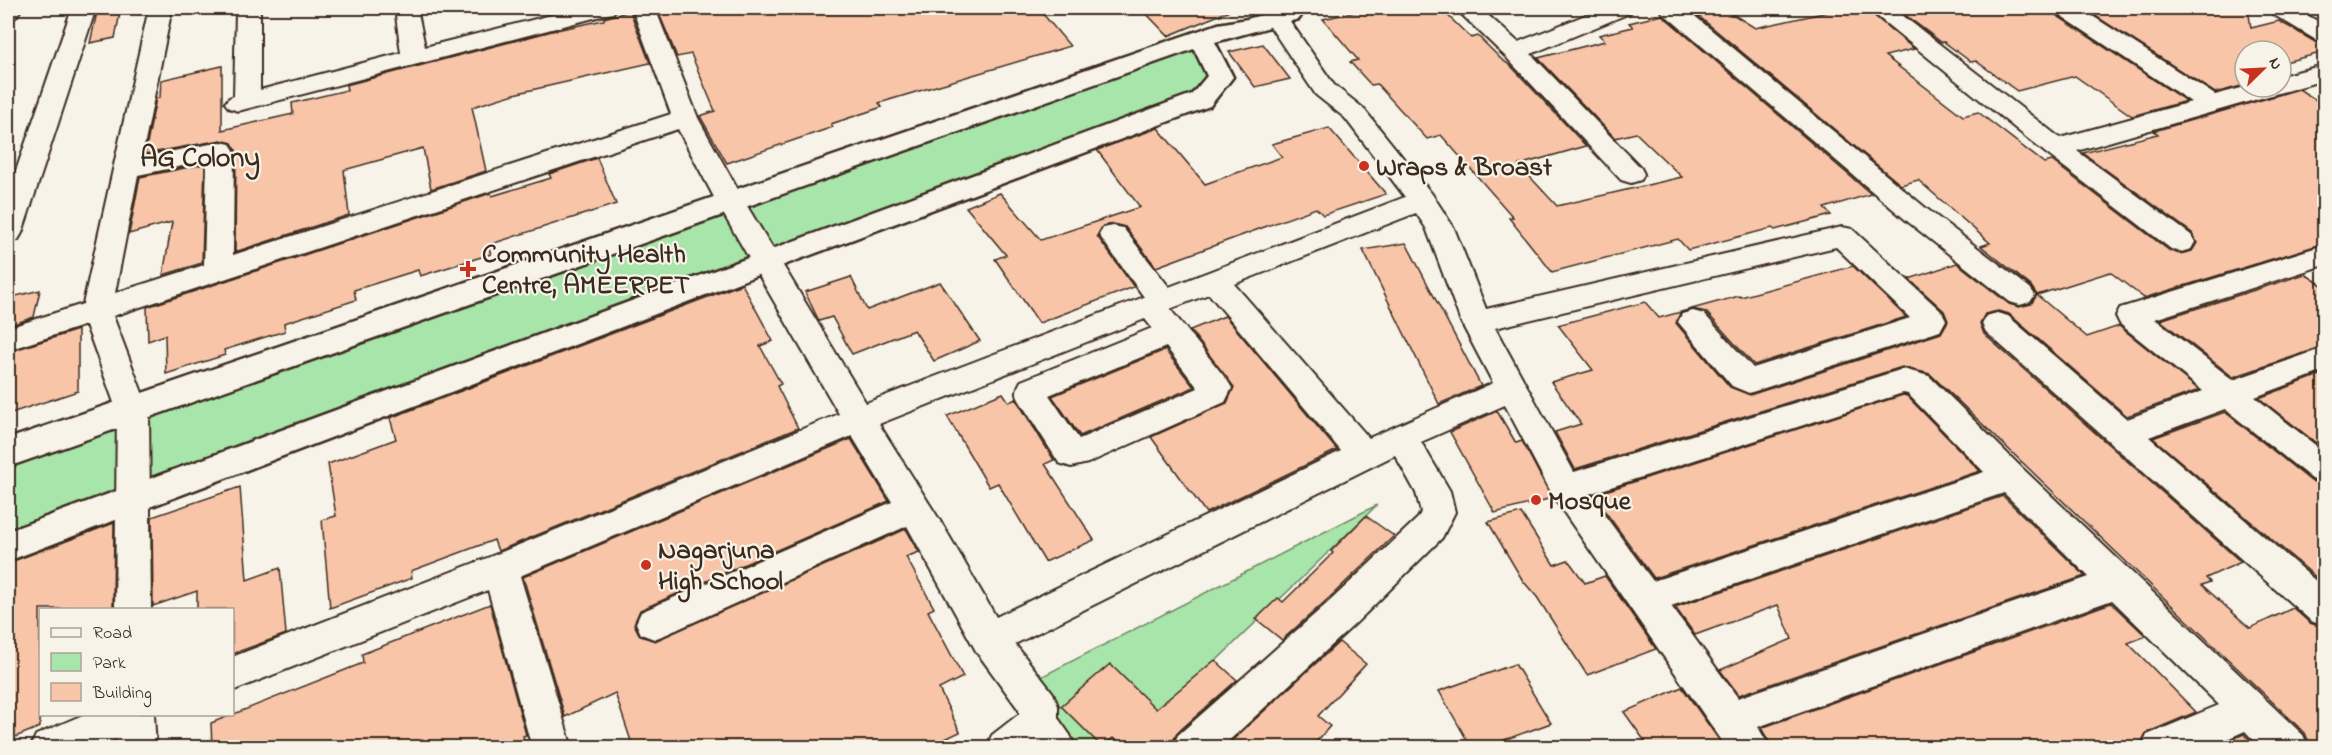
<svg xmlns="http://www.w3.org/2000/svg" width="2332" height="755" font-family="'Indie Flower',sans-serif">
  <style>
    .green { fill: #a8e5ab; stroke: #728864; stroke-width: 1.5 }
    .building { fill: #f8c5a9; stroke: #3b2a1e; stroke-width: 1.5 }
    .lines { fill: none; stroke-linecap: round; stroke-linejoin: round }
    .minor-casing { stroke: #3b2a1e; stroke-width: 4 }
    .major-casing { stroke: #3b2a1e; stroke-width: 5 }
    .minor { fill: #f7f3e8; fill-rule: evenodd }
    .major { fill: #f7f3e8; fill-rule: evenodd }
    .poi-dot { fill: #c8321e; stroke: #f7f3e8; stroke-width: 2 }
    .labels { text-anchor: middle; stroke-width: 4.5; stroke-linejoin: round; paint-order: stroke }
    .poi-label { font-size: 27px; font-weight: bold; fill: #3b2a1e; stroke: #f7f3e8; text-anchor: start }
    .neighbourhood-label { font-size: 28px; font-weight: bold; fill: #3b2a1e; stroke: #f7f3e8 }
  </style>
  <rect width="100%" height="100%" fill="#f7f3e8"/>
  <filter id="ink" filterUnits="userSpaceOnUse"><feTurbulence type="fractalNoise" baseFrequency=".0167" numOctaves="2"/><feDisplacementMap in="SourceGraphic" scale="12" xChannelSelector="R" yChannelSelector="G"/><feConvolveMatrix kernelMatrix="1 2 1 2 8 2 1 2 1" color-interpolation-filters="sRGB"/></filter>
  <g filter="url(#ink)">
    <!-- green -->
    <g class="green">
      <polygon points="1201,38 1220,77 1201,100 8,546 8,453"/>
      <polygon points="1377,505 1127,747 1077,747 1035,680"/>
    </g>
    <!-- building -->
    <g class="building">
      <polygon points="98,8 121,8 115,38 90,43"/>
      <polygon points="672,8 1038,8 1070,46 879,103 882,107 831,124 833,127 727,163 700,116 715,111 691,54 677,57 658,11"/>
      <polygon points="1141,8 1236,8 1168,36"/>
      <polygon points="1372,8 1440,8 1471,38 1478,36 1502,60 1510,65 1586,146 1519,165 1557,206 1682,177 1636,133 1615,138 1538,58 1605,41 1599,35 1633,27 1629,23 1662,15 1871,194 1824,208 1831,215 1775,230 1772,228 1688,250 1678,239 1552,272 1509,218 1513,217 1441,135 1427,139 1377,84 1371,85 1350,62 1358,60 1323,19"/>
      <polygon points="1689,8 1723,8 1755,28 1846,8 1865,8 1914,49 1885,56 1963,116 1978,112 2044,163 2052,161 2170,251 2180,254 2192,251 2197,243 2192,233 2083,153 2158,134 2154,131 2299,89 2325,106 2325,243 2144,298 2110,272 2037,295 2031,286 1981,246 1990,243 1918,180 1901,185"/>
      <polygon points="1896,8 2052,8 2056,15 2186,101 2132,116 2075,76 2017,91 1976,61 1971,62 1944,42 1941,42"/>
      <polygon points="2083,8 2248,8 2251,28 2279,21 2315,42 2325,44 2325,52 2281,63 2281,51 2245,51 2245,85 2215,93"/>
      <polygon points="630,11 650,63 518,93 472,107 486,171 431,189 423,148 344,170 349,215 235,252 236,150 232,143 221,140 145,154 156,98 160,97 161,80 222,66 222,130 293,114 292,103 347,90 346,85 552,31 604,20 604,18"/>
      <polygon points="1263,44 1290,79 1255,87 1229,52"/>
      <polygon points="1158,128 1205,184 1282,157 1272,144 1329,128 1386,194 1323,215 1316,208 1156,267 1125,227 1113,224 1103,226 1097,236 1134,287 1039,323 995,259 1006,255 966,207 1000,193 1041,240 1140,207 1097,150"/>
      <polygon points="597,158 616,204 488,245 491,254 420,276 418,270 354,290 356,300 284,323 285,331 224,350 225,355 166,374 165,335 148,341 147,307 491,193 492,196 551,178 549,174"/>
      <polygon points="205,164 202,263 163,275 172,222 129,234 140,177"/>
      <polygon points="1406,243 1481,386 1439,404 1363,250"/>
      <polygon points="1957,263 2009,304 2019,307 2031,304 2037,295 2087,337 2119,326 2199,390 2127,416 2009,314 1998,311 1985,314 1980,323 1984,334 2241,562 2206,578 2210,582 2202,585 2250,628 2293,608 2310,623 2325,628 2325,747 2311,747 2305,733 1930,374 1902,367 1575,469 1555,432 1581,424 1551,382 1593,370 1558,325 1645,302 1659,318 1739,296 1741,297 1853,266 1906,317 1754,365 1706,312 1692,309 1680,313 1676,323 1730,387 1750,395 1941,333 1948,321 1944,311 1909,279"/>
      <polygon points="2305,274 2325,287 2325,346 2233,377 2160,320"/>
      <polygon points="851,277 867,310 940,282 980,341 934,361 914,330 852,354 832,317 819,321 805,292"/>
      <polygon points="742,284 773,341 760,346 781,384 777,386 798,428 498,551 494,540 411,571 412,578 330,608 322,520 336,516 328,464 396,439 390,418"/>
      <polygon points="40,290 34,317 8,326 8,298"/>
      <polygon points="1225,316 1337,450 1206,513 1151,437 1227,403 1234,387 1190,330"/>
      <polygon points="78,330 78,391 8,414 8,352"/>
      <polygon points="1165,350 1194,387 1080,436 1052,396"/>
      <polygon points="2325,373 2325,450 2259,398"/>
      <polygon points="1003,393 1009,402 1016,399 1054,460 1045,464 1094,540 1045,562 998,483 989,487 947,416"/>
      <polygon points="1903,395 1907,396 1980,471 1654,578 1593,495"/>
      <polygon points="1497,411 1516,443 1522,441 1552,498 1495,513 1450,432"/>
      <polygon points="2225,412 2311,481 2325,485 2325,585 2153,438"/>
      <polygon points="851,439 889,501 640,610 634,624 640,636 655,641 906,529 919,552 906,557 934,608 928,611 963,677 939,689 960,732 928,747 633,747 615,693 565,717 523,577"/>
      <polygon points="240,487 247,580 280,568 286,634 232,654 232,609 197,609 197,591 153,606 152,517"/>
      <polygon points="2003,496 2085,576 1739,695 1720,670 1792,639 1778,605 1695,635 1675,607"/>
      <polygon points="1521,513 1554,565 1568,560 1585,583 1605,576 1656,649 1587,675 1537,597 1523,581 1488,522"/>
      <polygon points="1366,516 1394,536 1329,598 1282,640 1256,619 1278,598 1283,602 1333,553 1331,551"/>
      <polygon points="114,523 113,609 40,609 40,727 8,740 8,563"/>
      <polygon points="2111,603 2146,636 2128,643 2196,712 2146,733 2139,747 1772,747 1761,728"/>
      <polygon points="490,604 526,735 523,736 524,739 505,747 212,747 211,723 363,663 362,654"/>
      <polygon points="1339,642 1366,664 1318,716 1330,726 1312,747 1225,747"/>
      <polygon points="1215,660 1237,680 1177,733 1170,747 1122,747 1113,738 1102,747 1061,706 1110,664 1156,709"/>
      <polygon points="1515,664 1551,723 1485,747 1471,747 1439,691"/>
      <polygon points="1682,687 1724,747 1649,747 1624,712"/>
      <polygon points="2244,734 2257,747 2214,747"/>
    </g>
    <g class="lines">
      <defs>
        <g id="minor">
          <polygon points="8,8 22,8 16,17 8,19"/>
          <polygon points="72,8 96,8 22,233 18,240 8,242 8,194"/>
          <path d="M149 8H172L142 157 221 142 230 144 234 150 233 255 671 114 632 8H655L698 118 744 201 866 403 1144 297 1099 235 1103 228 1113 226 1123 228 1169 287 1405 197 1345 118 1316 95 1265 19 1269 14 1277 12 1285 14 1334 85 1363 108 1432 194 1454 228 1486 309 1842 227 1852 229 1942 312 1946 320 1940 331 1749 393 1732 386 1678 322 1682 314 1693 311 1704 314 1753 368 1910 318 1836 247 1495 328 1574 472 1903 369 1929 376 2022 468 2303 735 2309 748H2261L2245 731 2207 748H2141L2147 735 2219 705 2112 600 1758 727 1770 748H1727L1554 498 1505 405 1421 442 1450 491 1455 512 1442 538 1357 622 1221 748H1172L1178 735 1331 600 1418 518 1421 512 1416 493 1395 455 1015 644 1053 693 1058 706V718L1070 735 1076 748H986L992 735 1019 714V710L976 651 907 526 667 634 654 639 641 634 636 623 641 612 892 502 852 436 520 576 572 748H532L488 590 232 691V657L487 558 839 414 716 201 678 129 113 316 149 411 151 610H115L117 411 86 325 8 350V328L83 304ZM207 161 204 265 115 293 138 175ZM1416 213 1426 228 1461 322 1493 383 1369 438 1234 284ZM1209 294 1341 451 996 617 944 527 879 424 1145 319 1152 328 1021 381C1016 390 1015 394 1021 403L1059 463 1071 467 1088 463 1225 402 1232 388 1227 380 1170 309ZM1166 347 1198 388 1079 439 1049 395ZM1903 393 1908 394 1984 472 1653 581 1589 494ZM2004 493 2089 577 1738 698 1671 606Z"/>
          <polygon points="239,8 257,8 260,12 260,90 401,53 395,8 417,8 425,47 579,8 617,8 613,13 238,111 229,108 225,103 229,98 234,96 236,12"/>
          <polygon points="1455,8 1480,8 1518,42 1603,8 1633,8 1630,13 1531,54 1641,168 1644,174 1641,180 1631,183 1621,180 1506,57"/>
          <polygon points="1660,8 1685,8 1927,209 2030,288 2035,295 2030,302 2020,305 2010,302 1907,221 1663,13"/>
          <polygon points="1867,8 1893,8 2060,138 2191,102 2057,13 2054,8 2080,8 2215,95 2245,87 2281,87 2281,76 2324,65 2324,80 2077,151 2191,235 2195,242 2191,249 2181,252 2171,249 2047,154"/>
          <polygon points="2267,8 2295,8 2324,25 2324,42 2316,40 2271,13"/>
          <polygon points="2324,245 2324,265 2155,319 2233,380 2324,348 2324,371 2255,397 2324,452 2324,483 2312,479 2225,409 2149,437 2324,588 2324,626 2311,621 1986,332 1982,324 1986,316 1997,313 2008,316 2127,419 2203,391 2120,324 2116,316 2120,308"/>
          <polygon points="85,714 154,714 156,748 116,748 116,739 96,748 30,748 36,735"/>
        </g>
        <polygon id="major" points="1274,8 1298,8 1302,14 1299,19 1215,42 1233,77 1210,106 776,268 8,561 8,531 1192,94 1207,76 1194,49 8,467 8,439 1218,24 1247,19 1275,11"/>
      </defs>
      <!-- minor casing -->
      <use href="#minor" class="minor-casing"/>
      <!-- major casing -->
      <use href="#major" class="major-casing"/>
      <!-- minor -->
      <use href="#minor" class="minor"/>
      <!-- major -->
      <use href="#major" class="major"/>
    </g>
  </g>
  <!-- markers -->
  <g class="poi-dot">
    <circle cx="1364" cy="166" r="6"/>
    <path d="M465 260h6v6h6v6h-6v6h-6v-6h-6v-6h6z"/>
    <circle cx="1536" cy="500" r="6"/>
    <circle cx="646" cy="565" r="6"/>
  </g>
  <g class="labels">
    <!-- poi labels -->
    <g class="poi-label">
      <text x="1376" y="175">Wraps &amp; Broast</text>
      <text x="482" y="262">Community Health<tspan x="482" dy="31">Centre, AMEERPET</tspan></text>
      <text x="1548" y="509">Mosque</text>
      <text x="658" y="558">Nagarjuna<tspan x="658" dy="31">High School</tspan></text>
    </g>
    <!-- neighbourhood labels -->
    <g class="neighbourhood-label">
      <text x="200" y="166">AG Colony</text>
    </g>
  </g>
  <!-- margin -->
  <rect width="2332" height="755" fill="none" stroke="#f7f3e8" stroke-width="30"/>
  <rect x="15" y="15" width="2302" height="725" fill="none" stroke="#3b2a1e" stroke-width="2" filter="url(#ink)"/>
  <!-- legend -->
  <rect x="39" y="608" width="195" height="108" fill="#f7f3e8" stroke="#aca397" stroke-width="1.5"/>
  <rect x="51" y="628" width="30" height="9" fill="#f7f3e8" stroke="#aca397" stroke-width="1.5"/>
  <text x="93" y="638" font-size="18" fill="#3b2a1e">Road</text>
  <rect x="51" y="653" width="30" height="18" fill="#a8e5ab" stroke="#aca397" stroke-width="1.5"/>
  <text x="93" y="668" font-size="18" fill="#3b2a1e">Park</text>
  <rect x="51" y="683" width="30" height="18" fill="#f8c5a9" stroke="#aca397" stroke-width="1.5"/>
  <text x="93" y="698" font-size="18" fill="#3b2a1e">Building</text>
  <!-- north arrow -->
  <g transform="translate(2263 69) rotate(66)"><circle r="28" fill="#f7f3e8" stroke="#aca397" stroke-width="1.5"/>
  <path d="M0-4.5L10 22L0 15L-10 22Z" fill="#c8321e"/>
  <text y="-9" font-size="16" font-weight="bold" text-anchor="middle" fill="#3b2a1e">N</text>
  </g>
</svg>
